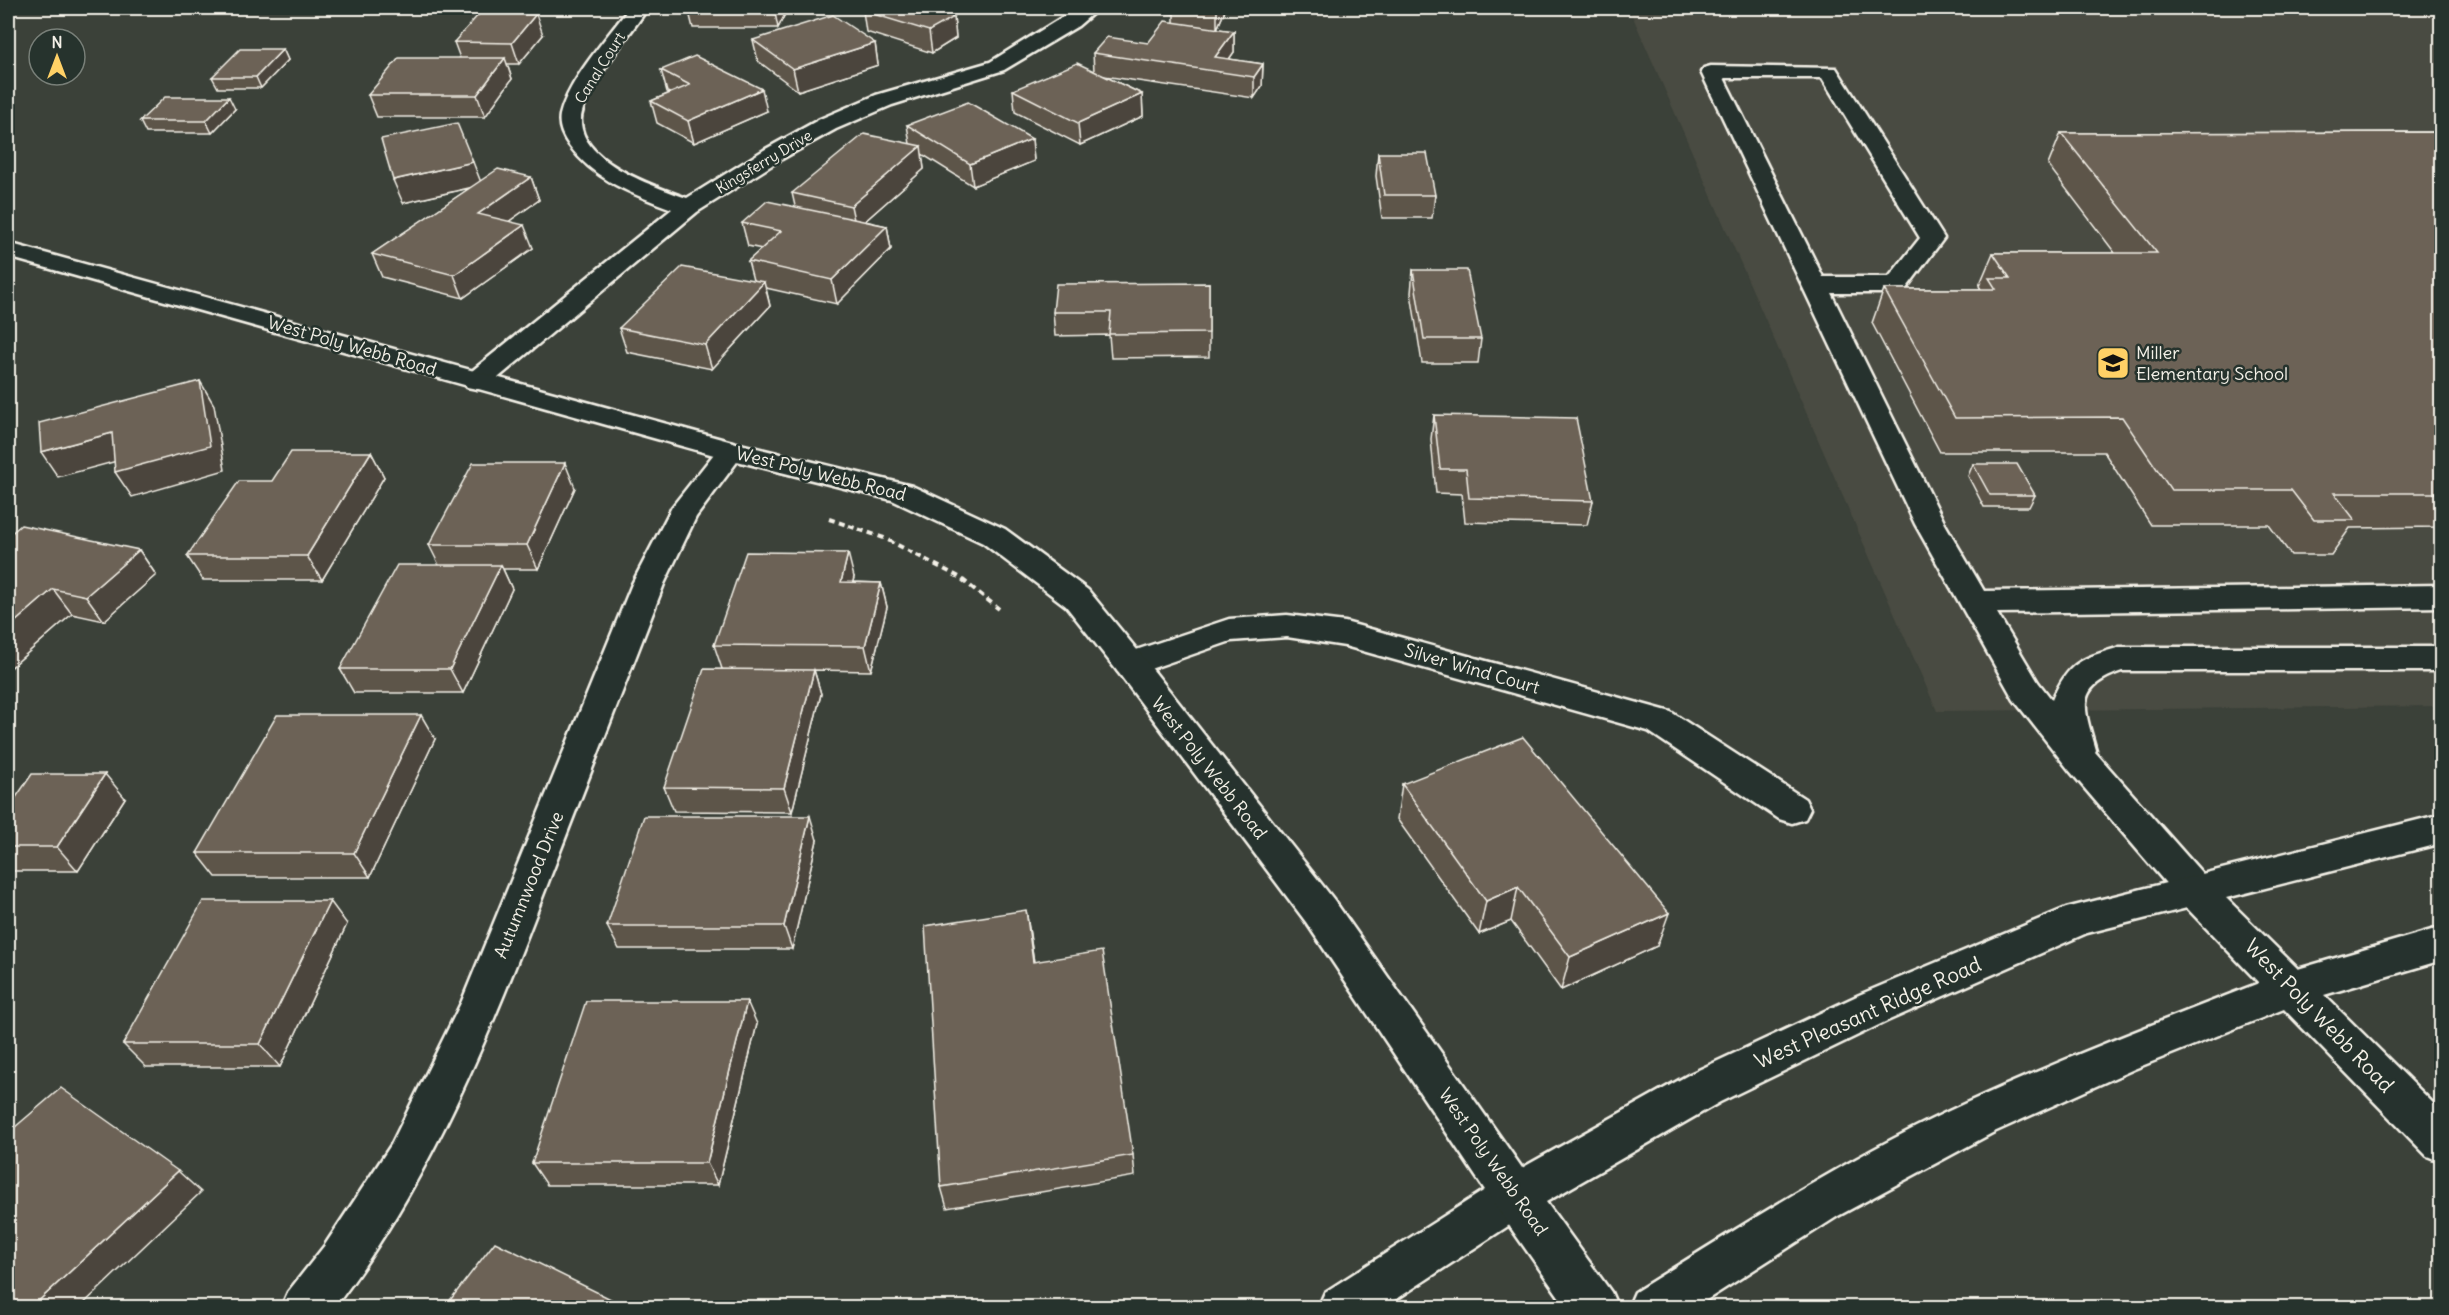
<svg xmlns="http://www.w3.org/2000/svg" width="2449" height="1315" font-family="Delius,sans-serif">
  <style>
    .built { fill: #4a4b42 }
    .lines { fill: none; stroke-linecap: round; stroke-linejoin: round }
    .lane-casing { stroke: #f4f1e8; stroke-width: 5 }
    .street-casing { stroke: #f4f1e8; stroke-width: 5 }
    .secondary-casing { stroke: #f4f1e8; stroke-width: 5 }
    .path { stroke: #f4f1e8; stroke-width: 4; stroke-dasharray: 6 4.5; stroke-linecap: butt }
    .lane { fill: #26332d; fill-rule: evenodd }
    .street { fill: #26332d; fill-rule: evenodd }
    .secondary { fill: #26332d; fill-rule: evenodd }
    .wall { fill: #5d544a; stroke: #f4f1e8; stroke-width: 1.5 }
    .shaded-wall { fill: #4c453c; stroke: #f4f1e8; stroke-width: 1.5 }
    .building { fill: #6c6256; stroke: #f4f1e8; stroke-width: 1.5 }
    .labels { text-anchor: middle; stroke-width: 5; stroke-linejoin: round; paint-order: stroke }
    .far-street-label { font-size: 15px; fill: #f4f1e8; stroke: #26332d }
    .street-label { font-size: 18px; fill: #f4f1e8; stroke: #26332d }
    .poi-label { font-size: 18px; fill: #f4f1e8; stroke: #26332d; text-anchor: start }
    .near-street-label { font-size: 21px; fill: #f4f1e8; stroke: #26332d }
  </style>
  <rect width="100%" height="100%" fill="#3b4139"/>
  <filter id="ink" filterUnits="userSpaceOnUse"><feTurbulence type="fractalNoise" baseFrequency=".0167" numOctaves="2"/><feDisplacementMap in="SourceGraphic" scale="12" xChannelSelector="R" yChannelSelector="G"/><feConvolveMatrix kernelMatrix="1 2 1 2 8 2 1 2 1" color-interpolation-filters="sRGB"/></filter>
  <g filter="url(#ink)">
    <!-- built -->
    <polygon class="built" points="1629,8 2424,8 2441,21 2441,706 1937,711"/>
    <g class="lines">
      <defs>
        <path id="lane" d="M1711 66 1836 68 1944 238 1905 290 1896 293H1831L1945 524 1984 591 2442 585V607L1997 613 2038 682 2052 700C2069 661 2081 659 2120 647H2442V671H2122C2072 688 2085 710 2096 750L2095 752 2208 880 2214 891 2208 902 2195 907 2182 902 2069 770 2014 700 1915 524 1701 72 1704 68ZM1724 78H1822L1920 238 1889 277H1823Z"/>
        <g id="street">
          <path d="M629 8H648C631 33 583 91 581 119 579 162 656 187 687 198L764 150 820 119 876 95 990 62 1077 8H1099L1078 26 1004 70 892 105 836 129 780 160 697 212 487 387 477 389 467 387 463 381 467 375 672 209C633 194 595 181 569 145 563 137 558 126 560 115 569 79 607 38 629 8Z"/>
          <path d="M731 442 741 445 745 451 696 517 664 584C626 683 587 781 549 880 492 1029 432 1180 334 1308H281L288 1292 325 1245 391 1145 462 1001 632 584 672 507 721 445Z"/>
          <polygon points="1287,615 1345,622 1671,712 1805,799 1810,809 1805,819 1792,823 1779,819 1648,731 1345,646 1287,637 1231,641 1130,676 1118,672 1113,664 1118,656 1229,619"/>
          <polygon points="1515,1175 1531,1181 1537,1196 1531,1211 1383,1308 1318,1308 1325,1292 1499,1181"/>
        </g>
        <path id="secondary" d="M8 243 736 443 912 486 1005 529 1088 590 1142 656 1334 900 1522 1168 1690 1074 1859 995 2066 908 2442 814V843L2226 898 2298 969 2442 927V960L2324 995 2442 1112V1162L2427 1156 2284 1009 2134 1069 1994 1132 1838 1216 1694 1308H1628L1635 1292C1743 1225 1850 1156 1966 1103 2062 1059 2161 1021 2259 983L2187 908 2087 933 1887 1021 1720 1102 1546 1202 1611 1292 1618 1308H1567L1499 1211 1306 922 1118 672 1066 606 983 543 892 500 721 457 8 257Z"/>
      </defs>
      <!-- lane casing -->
      <use href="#lane" class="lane-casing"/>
      <!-- street casing -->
      <use href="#street" class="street-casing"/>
      <!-- secondary casing -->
      <use href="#secondary" class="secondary-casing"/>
      <!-- path -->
      <polyline class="path" points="829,519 884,538 959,577 999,609"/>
      <!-- lane -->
      <use href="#lane" class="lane"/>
      <!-- street -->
      <use href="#street" class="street"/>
      <!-- secondary -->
      <use href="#secondary" class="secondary"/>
    </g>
    <!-- wall -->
    <g class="wall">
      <polygon points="449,8 560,8 556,12 450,12"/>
      <polygon points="688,8 788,8 778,28 693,28"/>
      <polygon points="870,8 950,8 951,17 954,17 956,38 932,53 866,32 863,11"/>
      <polygon points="957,8 1011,8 1010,12 957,12"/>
      <polygon points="1153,8 1226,8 1217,29 1234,31 1234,52 1229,59 1263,64 1262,86 1254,98 1104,76 1142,94 1143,116 1080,145 1015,112 1013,90 1094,71 1093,53 1148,43 1174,23 1174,14 1153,12"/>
      <polygon points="543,35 519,64 507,64 512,79 485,117 377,117 368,95 460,58 454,42"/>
      <polygon points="753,40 875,43 878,65 798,91 758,61"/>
      <polygon points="283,49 288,60 261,88 218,88 212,77"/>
      <polygon points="661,70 767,111 694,143 657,123 651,101 670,93 667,92"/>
      <polygon points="235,109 212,133 146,133 140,121"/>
      <polygon points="907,125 1032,139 1034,161 973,186 922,154 924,169 865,221 887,226 891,249 837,304 766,288 770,306 712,369 627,352 619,328 753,280 748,261 762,249 748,246 742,223 795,206 792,193 910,144"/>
      <polygon points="2442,132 2442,527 2350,528 2331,555 2291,555 2269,525 2151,525 2104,452 1940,452 1872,323 1884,289 1981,289 1979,286 1993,253 2115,253 2048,165 2061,133"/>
      <polygon points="1378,153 1435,195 1432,218 1382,218 1376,176"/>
      <polygon points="531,177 539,200 509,221 533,248 463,298 382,277 372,254 470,188 403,203 480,181"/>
      <polygon points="1413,270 1481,339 1478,363 1422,363 1411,293"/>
      <polygon points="1209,283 1209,357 1111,358 1109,335 1055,336 1053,312"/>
      <polygon points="1434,415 1593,501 1587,525 1465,522 1462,494 1436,493 1431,439"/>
      <polygon points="371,452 384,477 322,580 203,580 187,556"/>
      <polygon points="1973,464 2035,495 2029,507 1984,507 1968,476"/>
      <polygon points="575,488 538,569 503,569 512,589 463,693 354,693 340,669 439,565 429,545"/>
      <polygon points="8,536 139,550 156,575 104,621 72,614 8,670"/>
      <polygon points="854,577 853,582 881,583 887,607 871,671 814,670 821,694 792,812 674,811 664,787 722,669 714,645"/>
      <polygon points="435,739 370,877 216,877 197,853"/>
      <polygon points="1402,784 1657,946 1561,990 1511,921 1479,934 1397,819"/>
      <polygon points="125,798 78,871 8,871 8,809"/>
      <polygon points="817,840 792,949 619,949 607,926"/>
      <polygon points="1026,910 1034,962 1133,1155 1135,1176 947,1208 941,1187"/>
      <polygon points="347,924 280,1067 146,1067 123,1044"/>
      <polygon points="757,1024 718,1185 547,1185 532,1163"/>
    </g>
    <!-- shaded-wall -->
    <g class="shaded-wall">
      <polygon points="555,8 560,8 556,12"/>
      <polygon points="774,8 788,8 778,28"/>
      <polygon points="932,8 950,8 952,18 954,17 956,38 932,53 929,31 927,10"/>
      <polygon points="1217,8 1226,8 1217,29"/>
      <polygon points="536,14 543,35 519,64 512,43"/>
      <polygon points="1234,31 1234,52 1220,72 1215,57"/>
      <polygon points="875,43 878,65 798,91 793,69"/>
      <polygon points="283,49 288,60 261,88 256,77"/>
      <polygon points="505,58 512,79 485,117 477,95"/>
      <polygon points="1263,64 1262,86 1254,98 1254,77"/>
      <polygon points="762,89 767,111 694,143 688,121"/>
      <polygon points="1142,94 1143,116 1080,145 1078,123"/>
      <polygon points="229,97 235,109 212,133 206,121"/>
      <polygon points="1032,139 1034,161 973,186 970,164"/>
      <polygon points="921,146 924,169 856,229 851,206"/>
      <polygon points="473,162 482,185 403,203 393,180"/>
      <polygon points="531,177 539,200 487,237 478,214"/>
      <polygon points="524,225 533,248 463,298 454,275"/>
      <polygon points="887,226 891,249 837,304 832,280"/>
      <polygon points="764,282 770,306 712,369 705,345"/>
      <polygon points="200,381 214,405 225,470 132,497 115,472"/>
      <polygon points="112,433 128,458 58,477 41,452"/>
      <polygon points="371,452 384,477 322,580 307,556"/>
      <polygon points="565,463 575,488 538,569 527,545"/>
      <polygon points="139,550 156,575 104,621 86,596"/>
      <polygon points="848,553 854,577 847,607 841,582"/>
      <polygon points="501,565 512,589 463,693 450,669"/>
      <polygon points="881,583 887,607 871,671 865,646"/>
      <polygon points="53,589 72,614 8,670 8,628"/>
      <polygon points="814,670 821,694 792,812 784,788"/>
      <polygon points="421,715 435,739 370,877 354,853"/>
      <polygon points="105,774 125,798 78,871 57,847"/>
      <polygon points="810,816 817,840 792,949 784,926"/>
      <polygon points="1518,887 1511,921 1479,934 1486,901"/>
      <polygon points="330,901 347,924 280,1067 260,1044"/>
      <polygon points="1026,910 1030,934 1037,985 1033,962"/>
      <polygon points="1669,913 1657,946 1561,990 1570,957"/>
      <polygon points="747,1001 757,1024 718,1185 707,1163"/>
      <polygon points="178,1171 201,1192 79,1308 31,1308"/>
    </g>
    <!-- building -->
    <g class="building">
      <polygon points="870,8 932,8 927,10 954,17 929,31 863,11"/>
      <polygon points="480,13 536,14 512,43 454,42"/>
      <polygon points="833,15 875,43 793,69 753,40"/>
      <polygon points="1165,21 1234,31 1215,57 1263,64 1254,77 1093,53 1107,37 1148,43"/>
      <polygon points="240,49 283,49 256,77 212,77"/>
      <polygon points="695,56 762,89 688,121 651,101 690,85 661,70"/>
      <polygon points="399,58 505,58 477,95 368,95"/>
      <polygon points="1077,63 1142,94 1078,123 1013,90"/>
      <polygon points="165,97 229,97 206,121 140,121"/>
      <polygon points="968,102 1032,139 970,164 907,125"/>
      <polygon points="457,123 473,162 393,180 381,139"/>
      <polygon points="2442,132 2442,493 2334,493 2355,520 2314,520 2291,490 2171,490 2122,417 1955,418 1884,289 1996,289 1989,278 2010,278 1993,253 2157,253 2061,133"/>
      <polygon points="864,134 921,146 851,206 792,193"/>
      <polygon points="1378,153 1427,153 1435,195 1384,195"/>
      <polygon points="498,169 531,177 478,214 524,225 454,275 372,254"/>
      <polygon points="767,201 887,226 832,280 748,261 781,231 742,223"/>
      <polygon points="682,267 764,282 705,345 619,328"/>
      <polygon points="1413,270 1467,270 1481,339 1424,339"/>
      <polygon points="1209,283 1209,333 1109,334 1111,312 1053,312 1056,284"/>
      <polygon points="200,381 210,446 115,472 112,433 41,452 39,423"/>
      <polygon points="1434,415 1576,418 1593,501 1469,498 1466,469 1440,469"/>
      <polygon points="291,452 371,452 307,556 187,556 239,481 272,481"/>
      <polygon points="473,463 565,463 527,545 429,545"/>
      <polygon points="1973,464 2017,464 2035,495 1990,495"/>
      <polygon points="21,525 139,550 86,596 53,589 8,628 8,536"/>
      <polygon points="746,552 848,553 841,582 881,583 865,646 714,645"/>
      <polygon points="397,565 501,565 450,669 340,669"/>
      <polygon points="704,669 814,670 784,788 664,787"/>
      <polygon points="277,715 421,715 354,853 197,853"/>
      <polygon points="1523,737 1669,913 1570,957 1518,887 1486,901 1402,784"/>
      <polygon points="32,774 105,774 57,847 8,847 8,809"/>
      <polygon points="644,816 810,816 784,926 607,926"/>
      <polygon points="203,901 330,901 260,1044 123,1044"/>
      <polygon points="1026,910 1033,962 1102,951 1133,1155 941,1187 925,926"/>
      <polygon points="586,1001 747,1001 707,1163 532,1163"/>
      <polygon points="61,1088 178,1171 31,1308 8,1308 8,1133"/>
      <polygon points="495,1242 627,1307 626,1308 444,1308"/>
    </g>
  </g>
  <!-- icons -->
  <defs>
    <symbol id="school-square" viewBox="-11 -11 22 22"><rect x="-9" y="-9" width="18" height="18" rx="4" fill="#ffd166" stroke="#26332d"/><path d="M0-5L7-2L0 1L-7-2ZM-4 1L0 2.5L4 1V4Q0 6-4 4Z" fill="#111"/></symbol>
  </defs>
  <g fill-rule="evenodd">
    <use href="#school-square" x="2094" y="344" width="38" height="38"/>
  </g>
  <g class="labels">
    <!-- far-street labels -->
    <g class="far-street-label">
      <text transform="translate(600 68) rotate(-58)" y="5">Canal Court</text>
      <text transform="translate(764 162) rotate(-31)" y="5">Kingsferry Drive</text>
    </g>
    <!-- street labels -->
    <g class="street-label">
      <text transform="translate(352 346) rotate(16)" y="6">West Poly Webb Road</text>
      <text transform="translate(821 474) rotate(14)" y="6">West Poly Webb Road</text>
      <text transform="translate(1472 669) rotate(16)" y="6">Silver Wind Court</text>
      <text transform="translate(1209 768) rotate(52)" y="6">West Poly Webb Road</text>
      <text transform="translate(529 885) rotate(-68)" y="6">Autumnwood Drive</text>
      <text transform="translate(1493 1162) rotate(55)" y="6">West Poly Webb Road</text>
    </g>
    <!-- poi labels -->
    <g class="poi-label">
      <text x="2136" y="359">Miller<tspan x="2136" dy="21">Elementary School</tspan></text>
    </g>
    <!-- near-street labels -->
    <g class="near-street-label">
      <text transform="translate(1868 1013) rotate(-24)" y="7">West Pleasant Ridge Road</text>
      <text transform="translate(2319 1016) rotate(46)" y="7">West Poly Webb Road</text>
    </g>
  </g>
  <!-- margin -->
  <rect width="2449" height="1315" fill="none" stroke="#26332d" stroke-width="30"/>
  <rect x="15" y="15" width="2419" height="1285" fill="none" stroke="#f4f1e8" stroke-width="2" filter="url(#ink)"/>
  <!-- north arrow -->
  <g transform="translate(57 57)"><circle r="28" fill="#26332d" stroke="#787f78" stroke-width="1.5"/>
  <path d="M0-4.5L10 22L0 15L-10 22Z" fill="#ffd166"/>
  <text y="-9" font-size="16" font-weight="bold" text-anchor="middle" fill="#f4f1e8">N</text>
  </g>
</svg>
